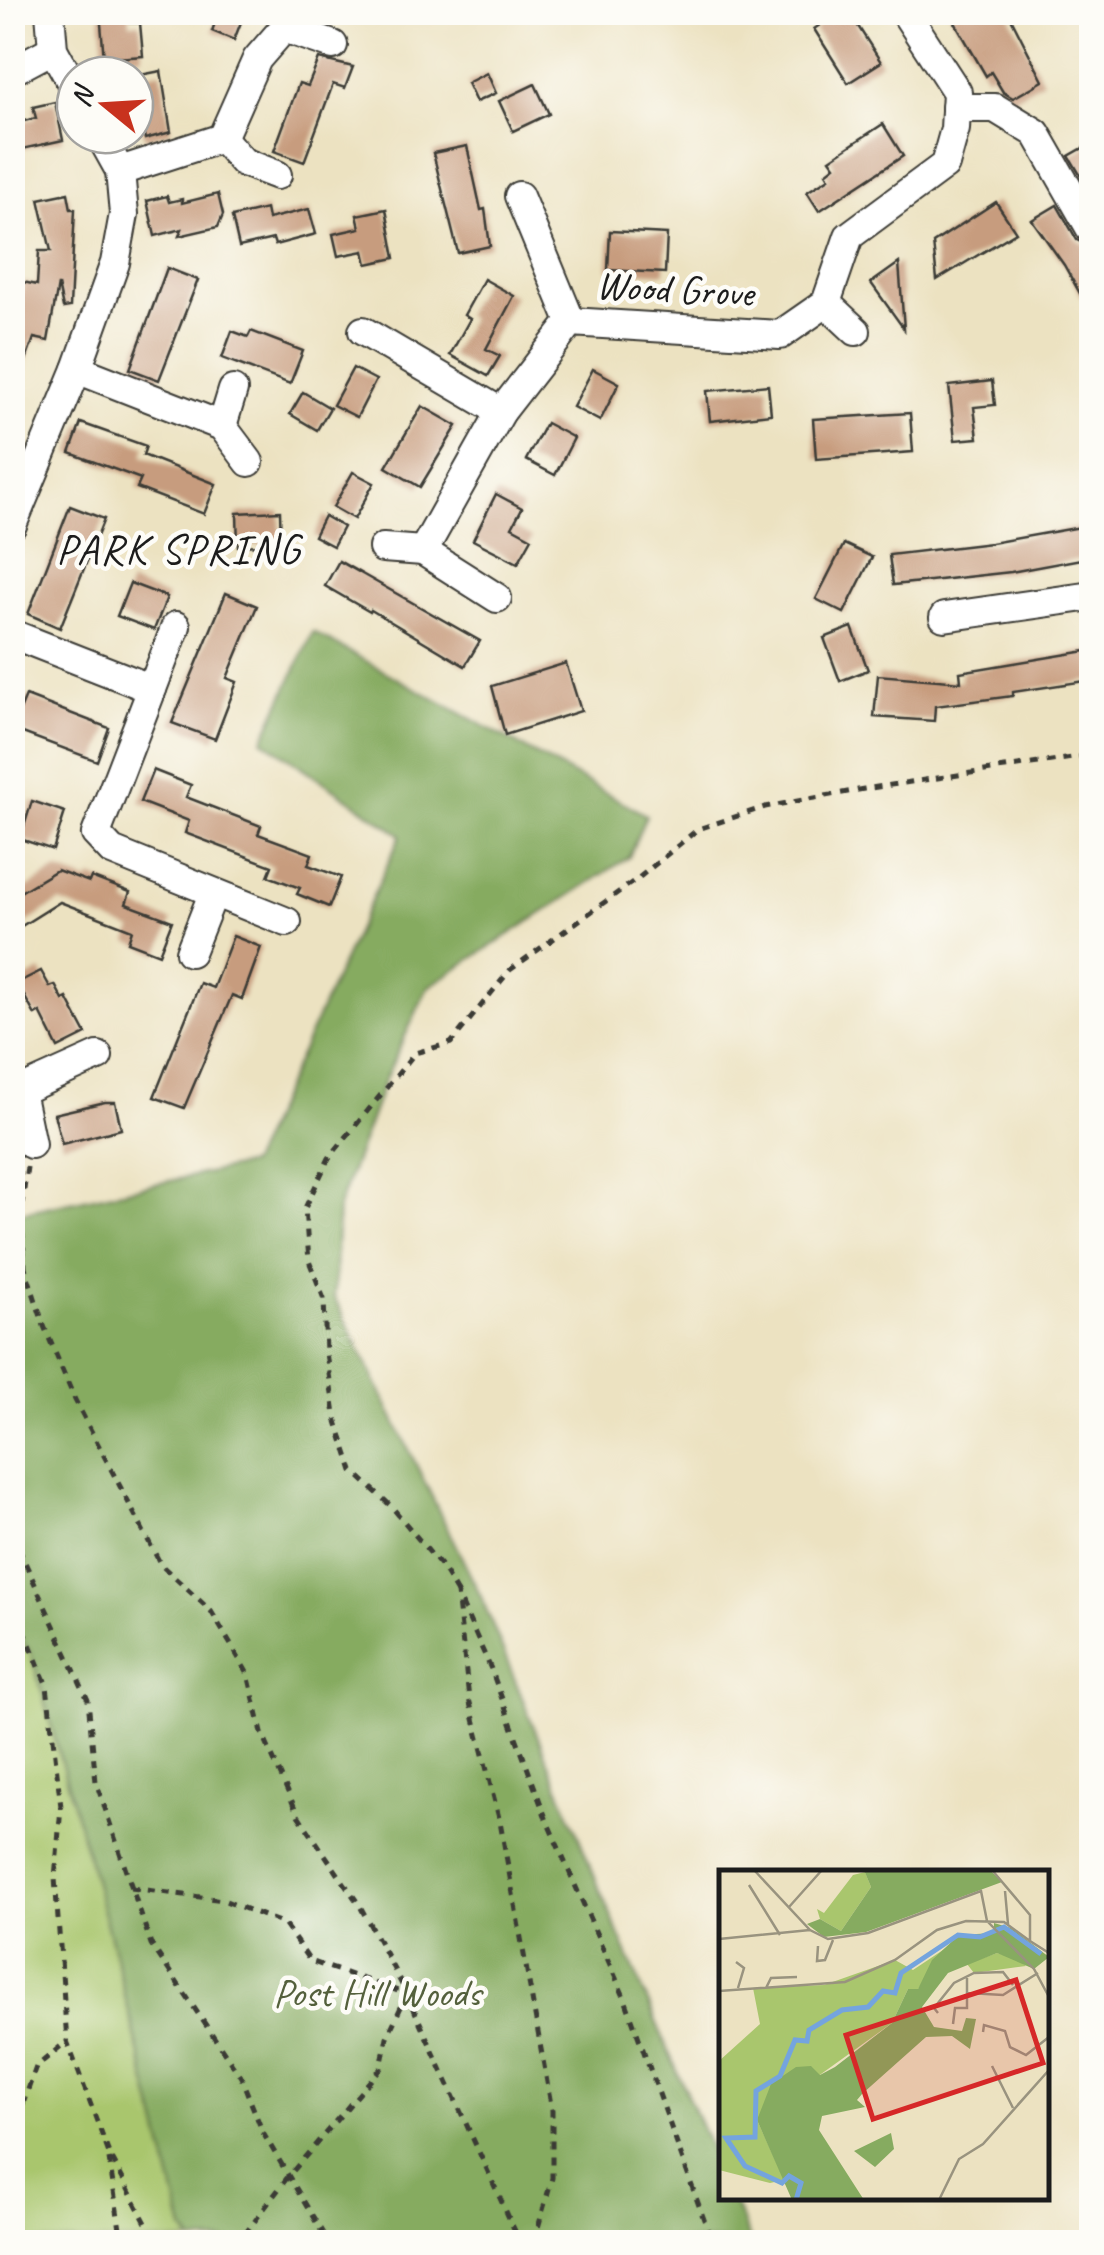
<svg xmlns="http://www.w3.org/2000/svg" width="1104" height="2255" font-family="Caveat,sans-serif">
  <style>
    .green { fill: #a9c66d; stroke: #627144; stroke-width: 2.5 }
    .forest { fill: #86ab60; stroke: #51643e; stroke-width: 2.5 }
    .building { fill: #c79c7e }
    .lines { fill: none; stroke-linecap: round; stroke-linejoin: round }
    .minor-casing { stroke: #3b3a35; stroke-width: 32 }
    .path { stroke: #3b3a35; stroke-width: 5; stroke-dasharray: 8 8; stroke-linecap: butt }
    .minor { stroke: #fff; stroke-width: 28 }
    .labels { text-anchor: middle; stroke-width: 9; stroke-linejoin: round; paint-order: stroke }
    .street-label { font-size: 40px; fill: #1c1c1c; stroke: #fdfcf7 }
    .park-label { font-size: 40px; fill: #54603c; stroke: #fdfcf7 }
    .neighbourhood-label { font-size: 42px; letter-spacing: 2.5px; fill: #1c1c1c; stroke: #fdfcf7 }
    .inset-river { fill: none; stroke: #74a4de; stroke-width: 5 }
    .inset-road { fill: none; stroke: #99937f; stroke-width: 2.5 }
    .view { fill: #d62828; fill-opacity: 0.15; stroke: #d62828; stroke-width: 5 }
    .inset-edge { fill: none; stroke: #1c1c1c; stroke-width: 5 }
  </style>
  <rect width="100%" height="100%" fill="#fdfcf7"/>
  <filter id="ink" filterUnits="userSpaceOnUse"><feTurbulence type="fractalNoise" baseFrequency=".01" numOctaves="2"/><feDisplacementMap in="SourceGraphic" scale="20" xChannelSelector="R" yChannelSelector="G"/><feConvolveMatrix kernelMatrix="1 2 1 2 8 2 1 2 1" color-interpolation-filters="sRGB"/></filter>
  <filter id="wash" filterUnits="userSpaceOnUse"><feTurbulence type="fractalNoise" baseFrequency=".0048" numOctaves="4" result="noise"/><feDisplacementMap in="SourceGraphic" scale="40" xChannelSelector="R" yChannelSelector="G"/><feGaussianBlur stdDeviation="2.25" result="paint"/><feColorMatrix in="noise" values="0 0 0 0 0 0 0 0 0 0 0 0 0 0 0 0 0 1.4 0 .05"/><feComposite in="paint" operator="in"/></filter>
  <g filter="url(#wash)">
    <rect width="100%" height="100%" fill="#ece2c1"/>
    <!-- green -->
    <polygon class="green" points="12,1628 31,1653 111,1940 184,2230 192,2242 13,2242"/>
    <!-- forest -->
    <polygon class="forest" points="313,632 646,815 629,857 428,987 385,1079 338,1207 334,1297 482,1599 601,1892 721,2174 722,2198 732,2198 751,2242 192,2242 184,2230 111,1940 31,1653 13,1628 13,1214 250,1164 401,835 263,740"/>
    <g id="blocks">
      <!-- building -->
      <g class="building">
        <polygon points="100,12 130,12 130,23 140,23 143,56 104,59"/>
        <polygon points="219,12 245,12 234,40 212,31"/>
        <polygon points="839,12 849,12 881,62 848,83 814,29"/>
        <polygon points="949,12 1008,12 1043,81 1013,98 1003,92 991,72 986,76"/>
        <polygon points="319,59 353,67 345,88 333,84 304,162 274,151 299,83 308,86"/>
        <polygon points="161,71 171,132 145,139 135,98 135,76"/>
        <polygon points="487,73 496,93 476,102 467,83"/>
        <polygon points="535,84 549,114 513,131 499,101"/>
        <polygon points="55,102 63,140 22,149 16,123 36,118 33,107"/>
        <polygon points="883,124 903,156 819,211 807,192 829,178 826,173 835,166 830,159"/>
        <polygon points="1092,143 1092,195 1069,156"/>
        <polygon points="467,146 481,210 485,209 490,246 458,253 433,153"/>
        <polygon points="68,193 71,209 75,209 70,307 63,308 58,285 48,341 34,338 17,385 12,384 12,343 23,282 37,285 39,251 51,251 39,199"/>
        <polygon points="218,194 223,215 218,227 179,236 182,229 155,236 147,201 167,196 169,202 182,199 182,203"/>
        <polygon points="996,202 1016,232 937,280 933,243"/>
        <polygon points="1057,205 1077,240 1092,248 1092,315 1064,265 1032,220"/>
        <polygon points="266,209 268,219 309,209 316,234 275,245 273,239 239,247 232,217"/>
        <polygon points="386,209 395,258 367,264 364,251 338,256 333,234 360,228 357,215"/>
        <polygon points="610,231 667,234 665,273 608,270"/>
        <polygon points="899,263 904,329 871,283"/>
        <polygon points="167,268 198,280 159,380 130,369"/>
        <polygon points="484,279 514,296 486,349 500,356 488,376 450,355 470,319 464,315"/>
        <polygon points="232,331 248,337 251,331 303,351 290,384 222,358"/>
        <polygon points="353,368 376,380 357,417 333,405"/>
        <polygon points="593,369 619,383 600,421 573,407"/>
        <polygon points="992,381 995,405 974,407 978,438 955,440 949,386"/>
        <polygon points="768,385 771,414 710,421 707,391"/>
        <polygon points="303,392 330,408 317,430 290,414"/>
        <polygon points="422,406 457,426 420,487 386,467"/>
        <polygon points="910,413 913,452 816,459 813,419"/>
        <polygon points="81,423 146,446 143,455 216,484 204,514 137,488 141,479 70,453"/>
        <polygon points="546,423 574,438 555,475 526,460"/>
        <polygon points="353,472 374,483 354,519 333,507"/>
        <polygon points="496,494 522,508 512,527 532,538 518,563 473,540"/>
        <polygon points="70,506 104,519 60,628 28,614"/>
        <polygon points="280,511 281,544 238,546 237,513"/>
        <polygon points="324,516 343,527 333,546 314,536"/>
        <polygon points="1092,525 1092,557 1011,572 893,585 889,555 991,543"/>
        <polygon points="844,544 872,557 844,613 816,599"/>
        <polygon points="339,561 480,641 465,666 371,610 370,612 325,586"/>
        <polygon points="130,583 167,597 154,630 117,616"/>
        <polygon points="226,593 257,606 227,678 237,682 215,739 172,723"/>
        <polygon points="852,627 868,670 840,681 824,638"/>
        <polygon points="1092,650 1092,680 1013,692 1013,696 935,706 934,721 874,717 878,675 961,682 960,672"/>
        <polygon points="566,663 581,711 505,735 492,686"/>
        <polygon points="26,696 109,728 97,761 12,729"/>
        <polygon points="153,770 191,785 186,797 261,826 258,834 312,854 308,865 341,877 329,907 297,894 300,888 268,876 272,866 185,833 189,821 140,802"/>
        <polygon points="32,801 65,812 53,850 20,839"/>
        <polygon points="57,870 89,882 91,877 130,892 126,904 172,921 159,954 128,942 132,930 60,902 12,932 12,897"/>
        <polygon points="233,936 261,947 242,999 232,995 184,1108 154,1097 200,983 213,988"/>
        <polygon points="41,971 50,987 55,985 63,1000 67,998 86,1034 58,1048 40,1012 35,1015 17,983"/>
        <polygon points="105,1102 115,1102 121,1129 62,1144 54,1114"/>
      </g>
    </g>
  </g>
  <g filter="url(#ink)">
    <use href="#blocks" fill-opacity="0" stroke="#3b3a35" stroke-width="2.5"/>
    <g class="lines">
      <defs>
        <g id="minor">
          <polyline points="50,12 53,49 75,89"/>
          <polyline points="12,71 53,49"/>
          <polyline points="956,108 995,108 1036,133 1092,231"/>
          <polyline points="222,138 243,162 277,175"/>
          <polyline points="120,171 222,138 257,59 284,28 333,45"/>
          <polyline points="519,196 571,322"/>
          <polyline points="826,303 856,331"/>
          <polyline points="363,331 501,412"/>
          <polyline points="77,369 222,426 249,462"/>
          <polyline points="222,426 233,390"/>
          <polyline points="12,525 77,369 115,263 124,214 120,171 100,135"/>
          <polyline points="383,548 423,551"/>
          <polyline points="497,598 423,551 501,412 571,322 780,335 826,303 849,236 945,165 955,129 957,92 905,12"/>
          <polyline points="944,617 1092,596"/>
          <polyline points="12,634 152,689 96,834 112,851 287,922"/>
          <polyline points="152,689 176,626"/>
          <polyline points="190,952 213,894"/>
          <polyline points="12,1080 20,1091 98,1056"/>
          <polyline points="20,1091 31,1144"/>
        </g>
      </defs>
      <!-- minor casing -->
      <use href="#minor" class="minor-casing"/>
      <!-- path -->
      <g class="path">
        <polyline points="27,1167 21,1212 25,1267 44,1326 75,1400 161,1565 211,1611 248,1674 262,1733 298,1815 360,1906 407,1994 520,2242"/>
        <polyline points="12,1534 88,1700 96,1782 151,1944 241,2077 263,2133 328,2242"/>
        <polyline points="457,1593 441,1566 391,1506 353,1471 335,1415 326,1353 324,1299 309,1261 305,1208 329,1158 415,1053 451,1043 510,970 641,876 698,829 765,807 864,789 1092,755"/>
        <polyline points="12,1600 47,1686 61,1807 55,1878 67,2041 108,2151 156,2242"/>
        <polyline points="131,1888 223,1900 284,1924 310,1961 407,1994 387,2037 381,2068 287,2178 239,2242"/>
        <polyline points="12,2135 36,2067 67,2041"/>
        <polyline points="109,2159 122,2242"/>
        <polyline points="534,2242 552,2178 552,2110 500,1822 469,1699 457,1593 491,1669 547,1821 625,1999 712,2242"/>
      </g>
      <!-- minor -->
      <use href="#minor" class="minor"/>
    </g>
  </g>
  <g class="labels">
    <!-- street labels -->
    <g class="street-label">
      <text transform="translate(675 288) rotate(3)" y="14">Wood Grove</text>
    </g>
    <!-- park labels -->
    <g class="park-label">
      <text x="377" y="2006">Post Hill Woods</text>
    </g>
    <!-- neighbourhood labels -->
    <g class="neighbourhood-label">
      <text x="179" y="563">PARK SPRING</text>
    </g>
  </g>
  <!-- overview -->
  <g transform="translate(719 1870)">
    <rect width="330" height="330" fill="#ece2c1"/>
    <path d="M146 2 152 17 122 61 101 49 98 39 105 43 134 5ZM227 78 199 119H189L173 153 38 250 65 310 51 313 0 300V191L41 154 34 118 105 115 176 90 194 100ZM278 83 298 89 307 96 255 103 248 94Z" fill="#a9c66d"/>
    <path d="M145 0H271L283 12 147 62 105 67 88 54 101 49 122 61 152 17ZM275 53 292 58 330 87 315 99 278 83 229 103 203 137 215 157 243 161 247 148 257 149 251 179 233 166 207 167 143 224 138 230 146 237 103 246 100 260 145 330H73L38 250 52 214 77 197 92 196 101 205 116 197 173 153 189 119H199L213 90 240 65 275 63ZM172 263 175 279 156 297 135 281Z" fill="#86ab60"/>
    <path class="inset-river" d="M77 330 82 313 70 306 63 313 26 296 7 268 36 267 37 221 61 206 76 170 88 171 90 160 123 140 149 137 164 121 176 123 182 103 239 65 261 67 285 57 322 84"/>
    <path class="inset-road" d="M35 0 91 60 109 69 149 63 262 21 268 51 315 99 330 127M273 0 311 45V71L330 83M30 15 61 65M286 21 289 54M70 37 103 0M0 69 91 60M99 76 98 91 106 90 114 70M17 92 25 98 19 118M47 118 52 108 78 107M0 121 126 112 176 90 218 60 247 51 285 52 311 71M249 123 284 125 319 103M219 143 215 138 235 113 255 103 284 102 294 115M234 154 236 138H248V108M264 162 265 155 286 161 291 177 307 185 330 167M273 196 294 238M220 330 240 289 264 274 330 200"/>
    <path class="view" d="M297 110 324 193 154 249 127 165Z"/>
    <rect width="330" height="330" class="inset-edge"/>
  </g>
  <!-- margin -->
  <rect width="1104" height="2255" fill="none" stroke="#fdfcf7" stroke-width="50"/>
  <!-- north arrow -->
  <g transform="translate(105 105) rotate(288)"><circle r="48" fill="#fdfcf7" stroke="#a3a29f" stroke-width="2.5"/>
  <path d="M0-8L18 38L0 25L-18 38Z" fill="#c8321e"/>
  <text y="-15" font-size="28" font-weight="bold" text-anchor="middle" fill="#1c1c1c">N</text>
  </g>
</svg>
